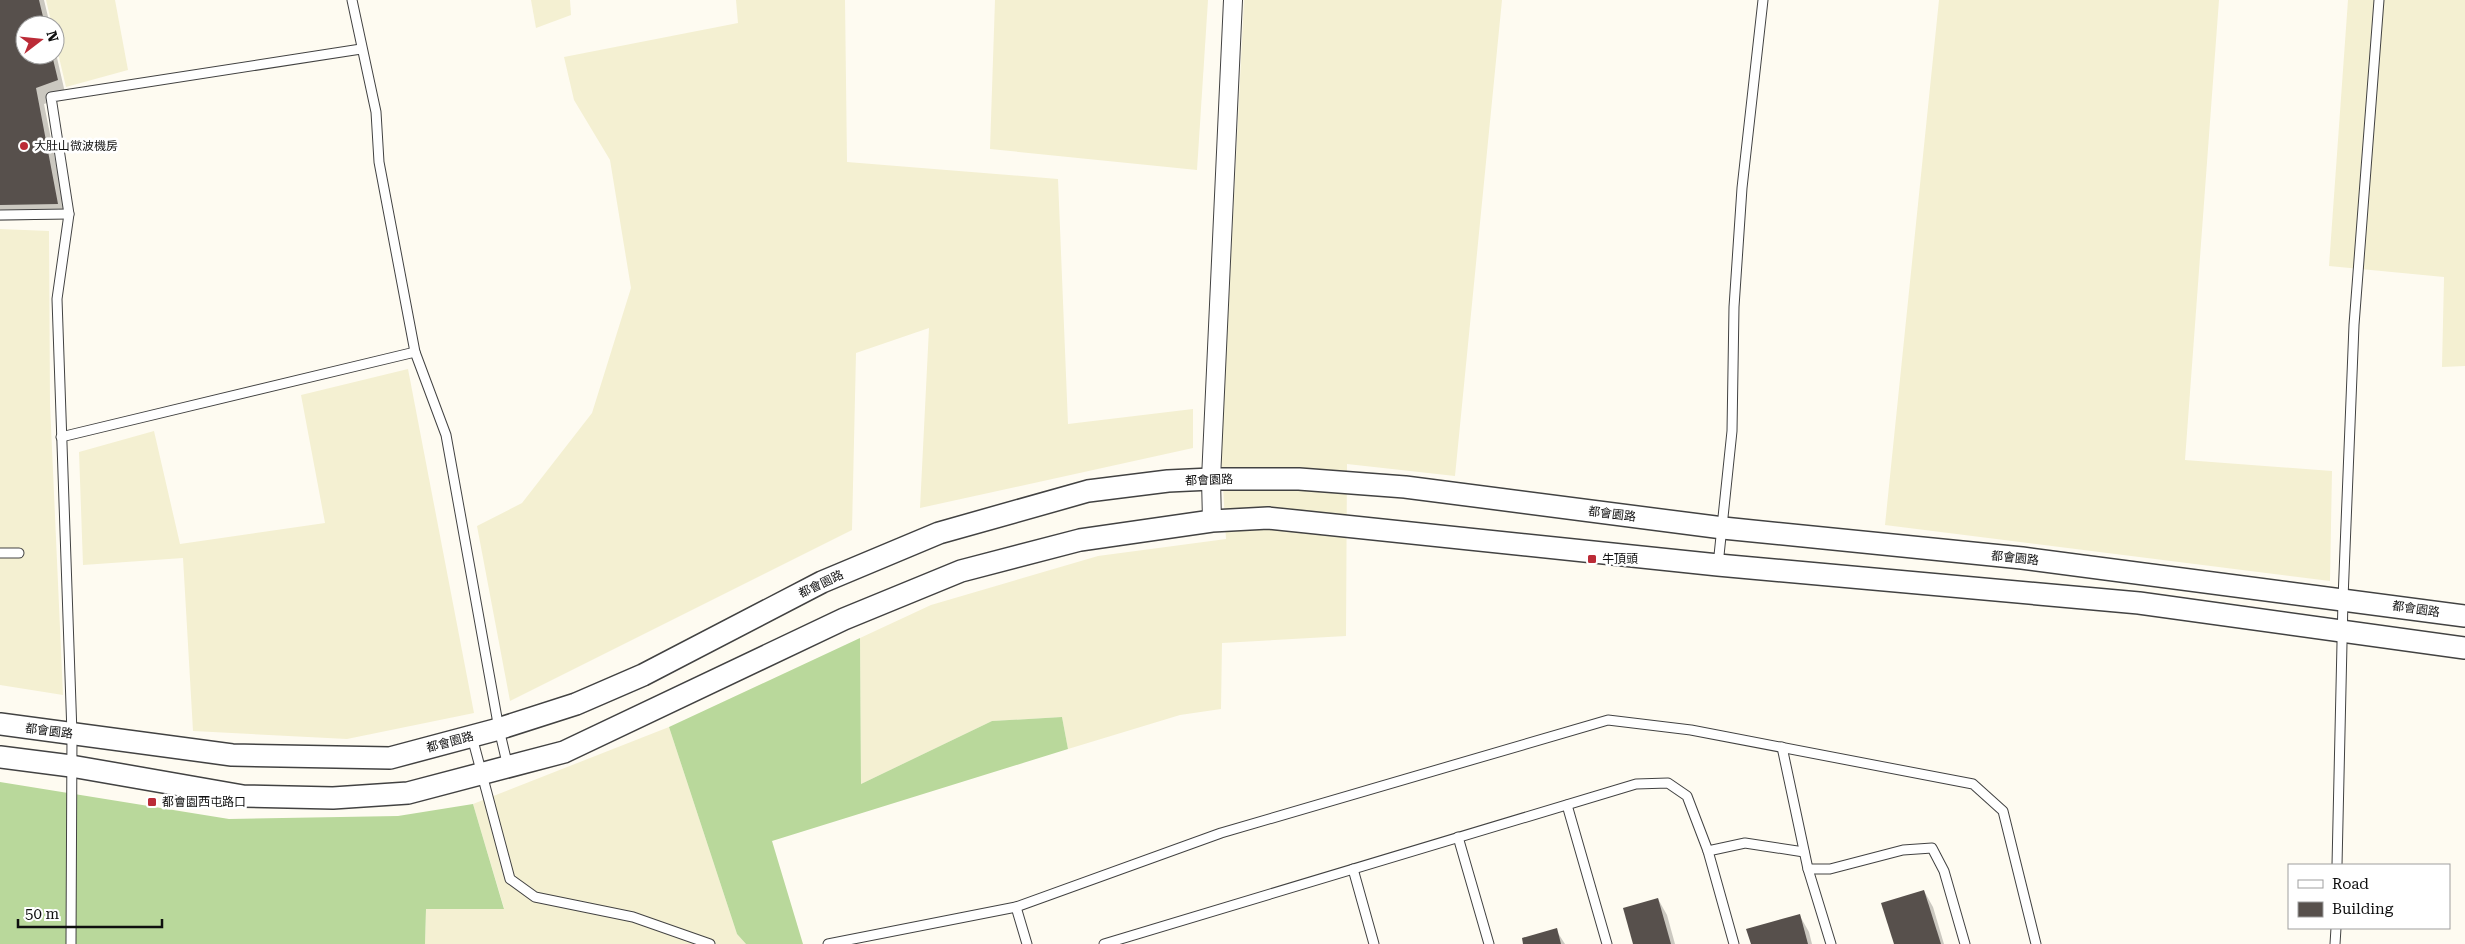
<svg xmlns="http://www.w3.org/2000/svg" width="2465" height="944" font-family="'Roboto Serif','Noto Sans TC',serif">
  <style>
    .farmland { fill: #f4f0d2 }
    .forest { fill: #b9d89b }
    .shadow { fill: #0003 }
    .building { fill: #57504c }
    .lines { fill: none; stroke-linecap: round; stroke-linejoin: round }
    .service-casing { stroke: #424242; stroke-width: 11 }
    .minor-casing { stroke: #424242; stroke-width: 20 }
    .tertiary-casing { stroke: #424242; stroke-width: 24 }
    .service { stroke: #fff; stroke-width: 9 }
    .minor { stroke: #fff; stroke-width: 18 }
    .tertiary { stroke: #fff; stroke-width: 21 }
    .poi-dot { fill: #bb2b37; stroke: #fff; stroke-width: 2 }
    .labels { text-anchor: middle; stroke-width: 5; stroke-linejoin: round; paint-order: stroke }
    .poi-label { font-size: 12px; fill: #0f0f0f; stroke: #fff; text-anchor: start }
    .street-label { font-size: 12px; fill: #0f0f0f; stroke: #fff }
  </style>
  <rect width="100%" height="100%" fill="#fefbf1"/>
  <!-- farmland -->
  <g class="farmland">
    <polygon points="46,0 115,0 128,70 66,87 55,40 55,25 52,25"/>
    <polygon points="531,0 570,0 571,15 536,28"/>
    <polygon points="736,0 845,0 847,162 1058,179 1068,424 1193,409 1193,448 920,508 929,328 856,353 852,530 510,701 477,526 522,503 592,413 631,288 610,160 574,100 564,57 738,23"/>
    <polygon points="995,0 1208,0 1197,170 990,149"/>
    <polygon points="1244,0 1502,0 1455,476 1347,464 1346,636 1222,643 1221,709 1180,715 1068,749 1062,717 992,721 861,784 860,638 931,605 1098,556 1226,539 1221,453"/>
    <polygon points="1939,0 2219,0 2185,460 2332,471 2330,581 1885,525"/>
    <polygon points="2348,0 2465,0 2465,366 2442,367 2444,277 2329,266"/>
    <polygon points="0,229 49,231 50,404 63,695 0,685"/>
    <polygon points="408,369 474,713 347,739 193,731 183,558 83,565 79,452 154,431 180,544 325,523 301,395"/>
    <polygon points="669,727 737,934 746,944 425,944 426,909 504,908 473,804"/>
  </g>
  <!-- forest -->
  <g class="forest">
    <polygon points="860,638 861,784 992,721 1062,717 1068,749 772,841 803,944 746,944 737,934 669,727"/>
    <polygon points="0,782 229,819 398,816 473,804 504,909 426,909 425,944 0,944"/>
  </g>
  <!-- shadow -->
  <g class="shadow">
    <polygon points="0,0 44,0 50,25 25,25 25,55 55,55 55,49 66,97 44,104 67,219 0,221"/>
    <polygon points="1924,891 1933,907 1944,944 1895,944"/>
    <polygon points="1658,899 1667,915 1675,944 1634,944"/>
    <polygon points="1800,916 1809,932 1812,944 1752,944"/>
    <polygon points="1556,930 1565,944 1525,944"/>
  </g>
  <!-- building -->
  <g class="building">
    <polygon points="0,0 39,0 45,25 25,25 25,55 52,55 58,80 36,88 58,204 0,205"/>
    <polygon points="1924,890 1941,944 1894,944 1881,903"/>
    <polygon points="1658,898 1671,944 1633,944 1623,908"/>
    <polygon points="1800,914 1808,944 1751,944 1746,929"/>
    <polygon points="1557,928 1561,944 1523,944 1522,938"/>
  </g>
  <g class="lines">
    <defs>
      <g id="service">
        <polyline points="352,0 376,112 379,162 415,352 446,435 499,729 508,767"/>
        <polyline points="0,215 69,214"/>
        <polyline points="61,437 415,352"/>
        <polyline points="0,553 19,553"/>
        <polyline points="1718,565 1732,431 1734,307 1742,188 1763,0"/>
        <polyline points="472,737 510,879 535,897 633,917 710,944"/>
        <polyline points="1782,747 1808,869 1831,944"/>
        <polyline points="1567,805 1607,944"/>
        <polyline points="1458,837 1489,944"/>
        <polyline points="1708,851 1734,944"/>
        <polyline points="2337,865 2343,599 2354,325 2379,0"/>
        <polyline points="1353,869 1374,944"/>
        <polyline points="1808,869 1830,869 1903,850 1932,848 1944,871 1965,944"/>
        <polyline points="1016,907 1027,944"/>
        <polyline points="71,944 72,734 57,299 69,214 51,97 361,49"/>
        <polyline points="828,944 1016,907 1221,833 1608,720 1691,730 1973,784 2003,811 2036,944"/>
        <polyline points="1104,944 1636,784 1668,783 1687,796 1708,851 1745,843 1804,852"/>
        <polyline points="2335,944 2336,928"/>
      </g>
      <polyline id="minor" points="1212,521 1211,479 1233,0"/>
      <g id="tertiary">
        <polyline points="0,724 232,755 390,758 495,730 576,704 643,675 822,582 939,533 1088,491 1168,481 1211,479 1299,479 1405,487 1723,528 2022,558 2465,616"/>
        <polyline points="0,757 71,766 243,796 333,798 408,793 564,752 844,619 961,571 1080,540 1212,521 1268,518 1718,565 2139,603 2465,648"/>
      </g>
    </defs>
    <!-- service casing -->
    <use href="#service" class="service-casing"/>
    <!-- minor casing -->
    <use href="#minor" class="minor-casing"/>
    <!-- tertiary casing -->
    <use href="#tertiary" class="tertiary-casing"/>
    <!-- service -->
    <use href="#service" class="service"/>
    <!-- minor -->
    <use href="#minor" class="minor"/>
    <!-- tertiary -->
    <use href="#tertiary" class="tertiary"/>
  </g>
  <!-- markers -->
  <g class="poi-dot">
    <circle cx="24" cy="146" r="5"/>
    <rect x="1587" y="554" width="10" height="10" rx="2.5"/>
    <rect x="147" y="797" width="10" height="10" rx="2.5"/>
  </g>
  <g class="labels">
    <!-- poi labels -->
    <g class="poi-label">
      <text x="34" y="150">大肚山微波機房</text>
      <text x="1602" y="563">牛頂頭</text>
      <text x="162" y="806">都會園西屯路口</text>
    </g>
    <!-- street labels -->
    <g class="street-label">
      <text transform="translate(1209 480) rotate(-2)" y="4">都會園路</text>
      <text transform="translate(1612 514) rotate(7)" y="4">都會園路</text>
      <text transform="translate(2015 558) rotate(6)" y="4">都會園路</text>
      <text transform="translate(821 584) rotate(-25)" y="4">都會園路</text>
      <text transform="translate(2416 609) rotate(8)" y="4">都會園路</text>
      <text transform="translate(49 731) rotate(7)" y="4">都會園路</text>
      <text transform="translate(450 742) rotate(-15)" y="4">都會園路</text>
    </g>
  </g>
  <!-- legend -->
  <rect x="2288" y="864" width="162" height="65" fill="#ffffff" stroke="#9f9f9f"/>
  <rect x="2298" y="880" width="25" height="8" fill="#ffffff" stroke="#9f9f9f"/>
  <text x="2332" y="889" font-size="15" fill="#0f0f0f">Road</text>
  <rect x="2298" y="902" width="25" height="15" fill="#57504c" stroke="#9f9f9f"/>
  <text x="2332" y="914" font-size="15" fill="#0f0f0f">Building</text>
  <!-- north arrow -->
  <g transform="translate(40 40) rotate(74)"><circle r="24" fill="#ffffff" stroke="#9f9f9f"/>
  <path d="M0-4L9 19L0 12L-9 19Z" fill="#bb2b37"/>
  <text y="-8" font-size="14" font-weight="bold" text-anchor="middle" fill="#0f0f0f">N</text>
  </g>
  <!-- scale -->
  <path d="M18 919v8h144v-8" fill="none" stroke="#0f0f0f" stroke-width="2.5"/>
  <text x="25" y="919" font-size="15" fill="#0f0f0f" stroke="#ffffff" stroke-width="4" paint-order="stroke">50 m</text>
</svg>
